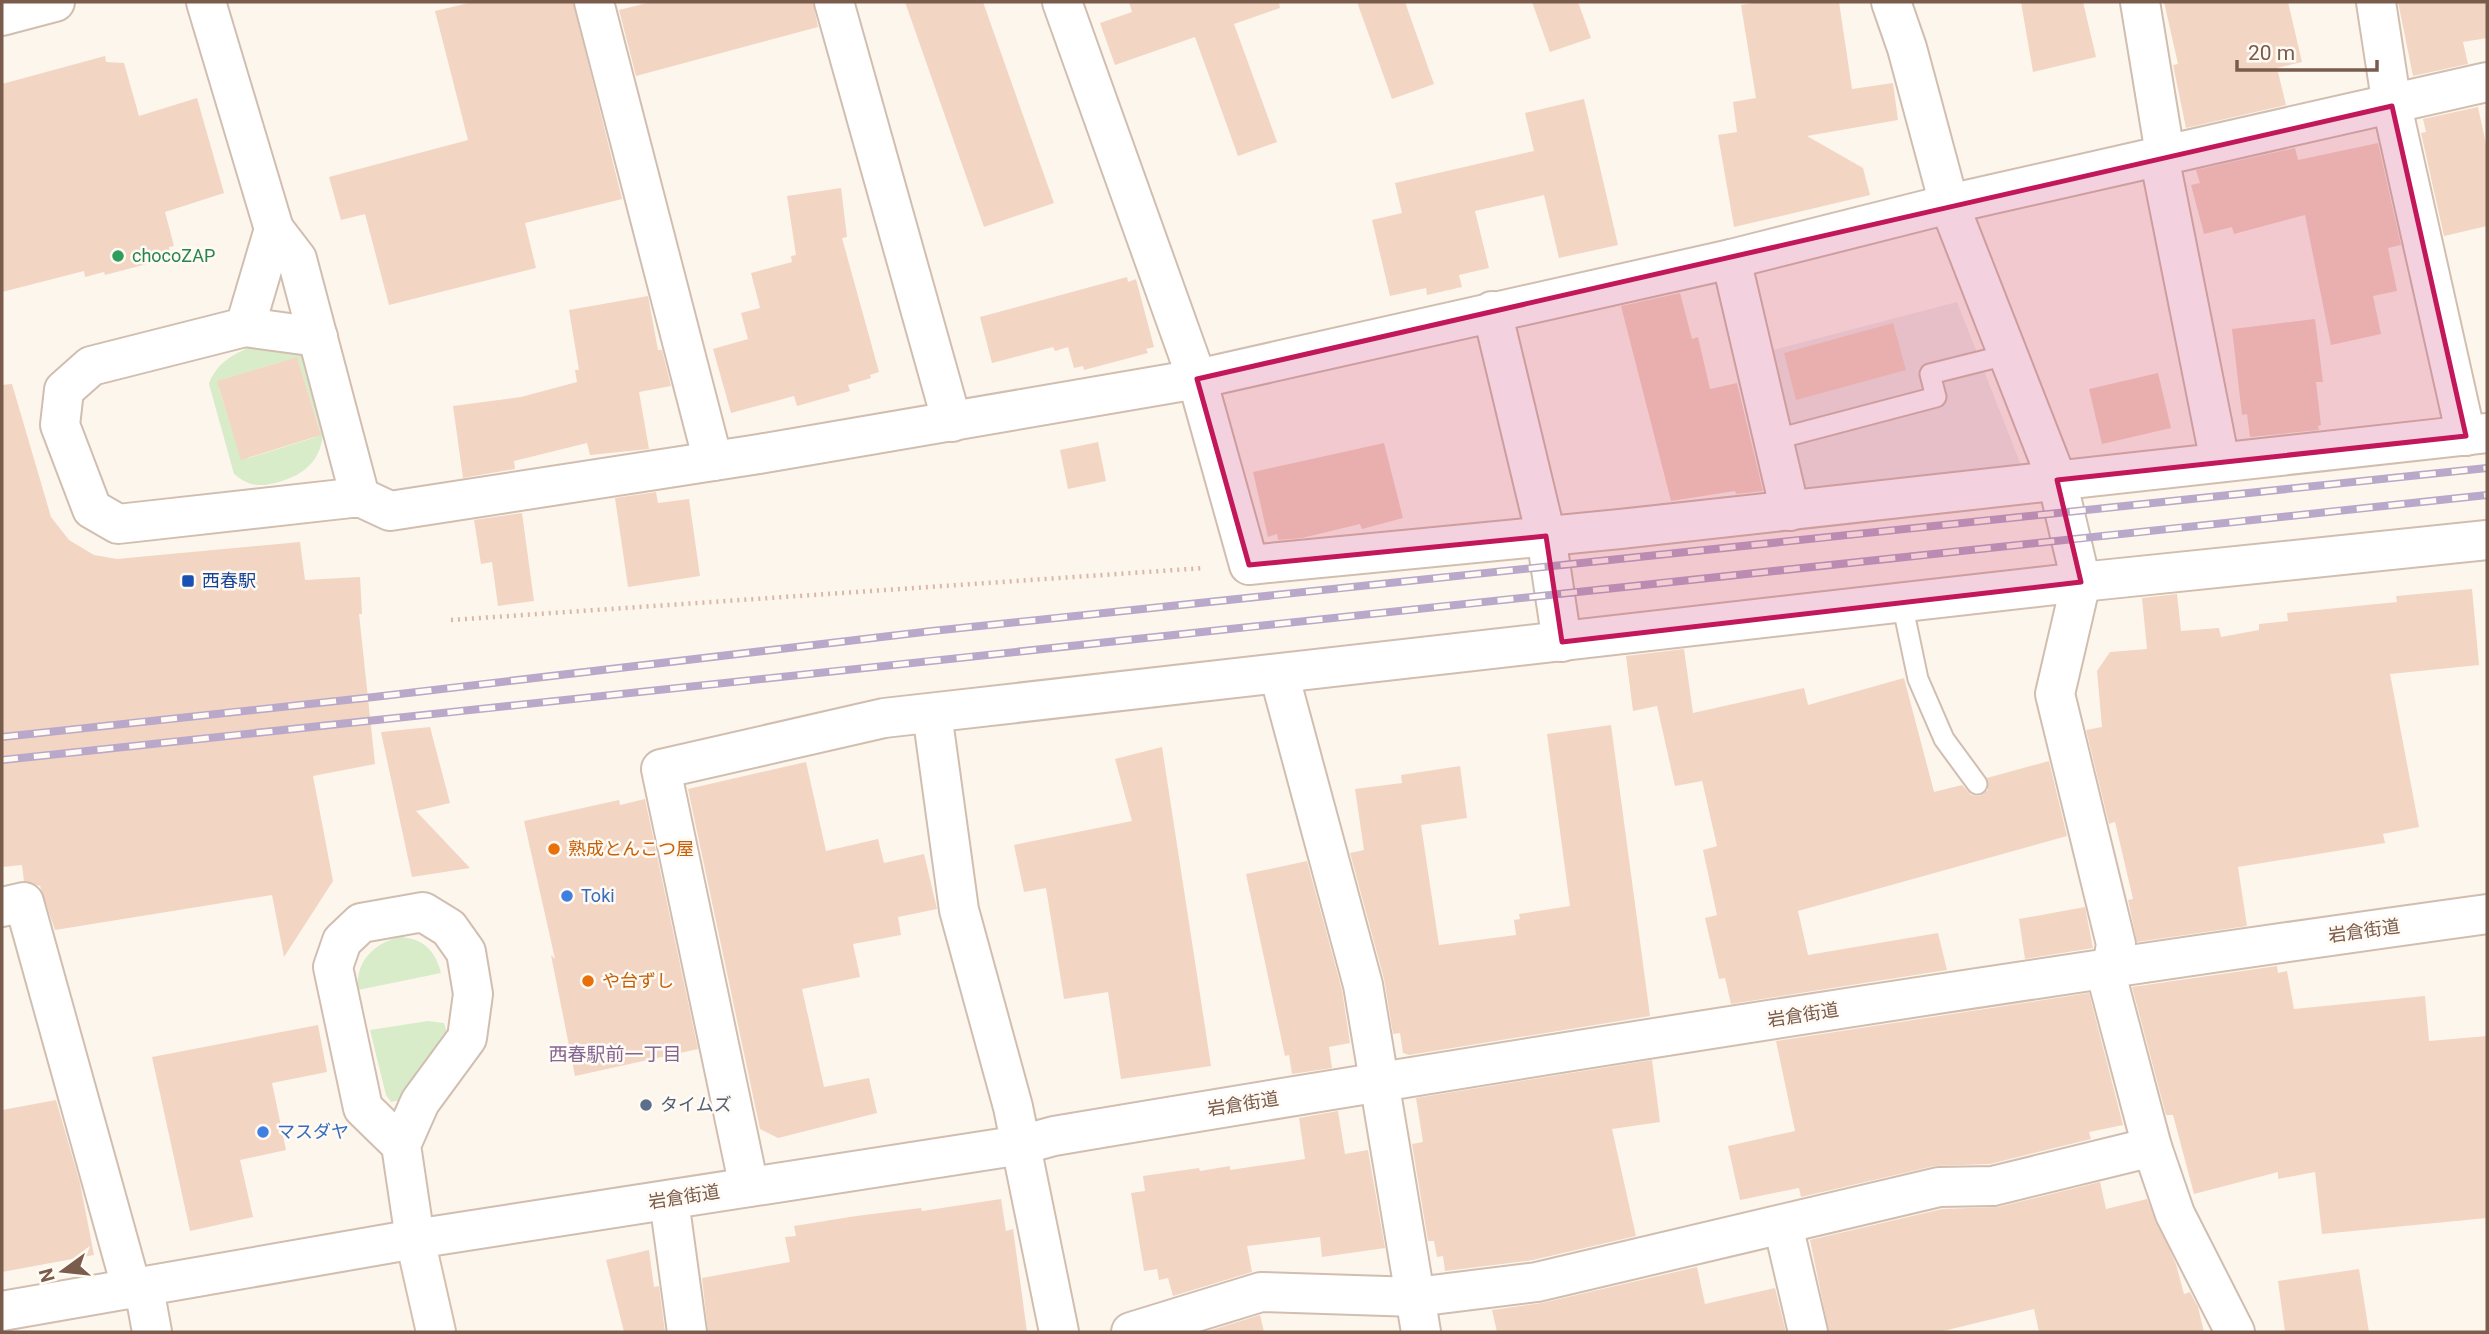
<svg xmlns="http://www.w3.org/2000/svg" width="2489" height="1334" font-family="Roboto,'Noto Sans JP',sans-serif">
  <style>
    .industrial { fill: #efe9e4 }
    .green { fill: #d8ecc9; fill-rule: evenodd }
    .building { fill: #f3d5c3 }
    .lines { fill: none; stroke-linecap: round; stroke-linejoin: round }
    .service-casing { stroke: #d1beb0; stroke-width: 23 }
    .minor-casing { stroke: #d1beb0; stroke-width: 42 }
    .tertiary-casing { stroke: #d1beb0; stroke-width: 42 }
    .secondary-casing { stroke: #d6c0b0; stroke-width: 42 }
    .path { stroke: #d9b8a5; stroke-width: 4.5; stroke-dasharray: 2 5; stroke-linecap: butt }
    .service { stroke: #fff; stroke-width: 19 }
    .minor { stroke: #fff; stroke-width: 38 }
    .tertiary { stroke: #fff; stroke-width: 38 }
    .secondary { stroke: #fff; stroke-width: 38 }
    .rail-casing { stroke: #b9a8c9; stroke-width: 8 }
    .rail { stroke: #fffaf3; stroke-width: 5; stroke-dasharray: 16; stroke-linecap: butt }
    .marked { fill: #c2185b; fill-opacity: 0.2; stroke: #c2185b; stroke-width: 5; stroke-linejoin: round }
    .leisure-dot { fill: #2e9e5b; stroke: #fffaf3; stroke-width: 2.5 }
    .transit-dot { fill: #1a4fb4; stroke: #fffaf3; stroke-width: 2.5 }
    .food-dot { fill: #e8710a; stroke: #fffaf3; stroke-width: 2.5 }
    .shop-dot { fill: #3f7fe0; stroke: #fffaf3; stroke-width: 2.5 }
    .service-dot { fill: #5c6f8a; stroke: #fffaf3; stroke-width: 2.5 }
    .labels { text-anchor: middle; stroke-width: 5; stroke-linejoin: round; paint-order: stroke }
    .leisure-label { font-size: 18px; fill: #27864d; stroke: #fffaf3; text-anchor: start }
    .transit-label { font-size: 18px; fill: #164399; stroke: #fffaf3; text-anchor: start }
    .food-label { font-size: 18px; fill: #c56008; stroke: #fffaf3; text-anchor: start }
    .shop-label { font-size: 18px; fill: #366cbe; stroke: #fffaf3; text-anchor: start }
    .street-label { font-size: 18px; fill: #7a5c4d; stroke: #fffaf3 }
    .service-label { font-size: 18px; fill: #4e5e75; stroke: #fffaf3; text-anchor: start }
    .neighbourhood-label { font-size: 19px; fill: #846695; stroke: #fffaf3 }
  </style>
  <rect width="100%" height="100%" fill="#fdf6ec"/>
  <!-- industrial -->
  <polygon class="industrial" points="1957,302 2024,473 1802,497 1769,351"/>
  <!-- green -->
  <g class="green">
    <path d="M258 344 308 355C321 404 345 463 279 482 260 487 250 487 234 474L209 384C216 362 237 352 258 344ZM291 359 298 361 320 431 316 437 249 458 240 454 219 388 224 379Z"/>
    <path d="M399 937C423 938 435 950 441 973L358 990C355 962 373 944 399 937Z"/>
    <polygon points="428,1021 444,1023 447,1033 401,1100 391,1102 386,1095 370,1030"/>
  </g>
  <!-- building -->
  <g class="building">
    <polygon points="473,2 573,2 622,199 525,223 536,268 389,305 365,214 341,220 329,177 468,140 435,11"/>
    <polygon points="651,2 813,2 818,27 636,76 619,10"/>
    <polygon points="905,2 983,2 1054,203 984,227"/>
    <polygon points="1129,2 1279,2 1280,8 1234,24 1277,142 1238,156 1195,37 1115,65 1100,23 1132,12"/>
    <polygon points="1357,2 1405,2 1434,84 1392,99"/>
    <polygon points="1532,2 1578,2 1591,38 1550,52"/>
    <polygon points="1760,2 1839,2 1852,89 1893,83 1898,120 1807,136 1863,168 1870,195 1734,227 1718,135 1737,132 1733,102 1756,98 1741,5"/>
    <polygon points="2021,2 2083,2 2096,57 2033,72"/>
    <polygon points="2164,2 2288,2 2302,62 2277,68 2286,105 2186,128 2173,65 2178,64"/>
    <polygon points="2398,2 2487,2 2487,38 2463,42 2468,64 2413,76"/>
    <polygon points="105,56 106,62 124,63 139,116 197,98 224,193 165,212 174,246 169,247 170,254 165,255 166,259 105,275 104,272 85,277 84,271 2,292 2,84"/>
    <polygon points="1584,99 1618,245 1559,258 1544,195 1475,211 1489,268 1459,275 1462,287 1427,295 1426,288 1390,296 1372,220 1402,213 1395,183 1534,151 1525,113"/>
    <polygon points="2478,107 2487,149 2487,226 2444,236 2421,133 2426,132 2423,119"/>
    <polygon points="2378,143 2401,245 2388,248 2397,291 2373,296 2381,334 2331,345 2305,215 2234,234 2232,227 2204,234 2191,185 2200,183 2196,170 2295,148 2298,160"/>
    <polygon points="841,188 847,237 842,238 879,372 870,375 871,378 848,385 850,391 797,406 794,396 731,413 713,349 748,339 741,313 760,308 751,273 792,262 791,256 796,255 787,196"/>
    <polygon points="1127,277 1128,282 1136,279 1154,347 1146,349 1148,353 1084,370 1083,366 1074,368 1068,347 1055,351 1053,347 992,363 980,317"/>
    <polygon points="1680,293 1692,339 1698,337 1710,389 1737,383 1763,491 1736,494 1735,491 1671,501 1621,306"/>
    <polygon points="648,296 658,350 662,350 671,386 639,392 649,449 590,455 587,443 514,461 515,469 463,478 453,406 521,397 577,382 575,370 579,370 569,310"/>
    <polygon points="2315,319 2323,382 2316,382 2321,425 2318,426 2319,430 2250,437 2247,414 2242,415 2232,329"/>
    <polygon points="1893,323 1906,370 1796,400 1784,353"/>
    <polygon points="297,357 321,435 241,460 217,381"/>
    <polygon points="2158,373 2171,428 2102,444 2089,389"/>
    <polygon points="12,384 51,517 69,540 94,555 117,559 300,542 305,580 360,577 362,614 359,614 375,764 313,776 333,881 284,957 272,895 55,930 40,886 24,881 22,865 2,867 2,385"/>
    <polygon points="1098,442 1106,481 1068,489 1060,450"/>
    <polygon points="1384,443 1403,518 1362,529 1360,524 1302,538 1278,540 1277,534 1268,537 1253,472"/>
    <polygon points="656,492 658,503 689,499 700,576 628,587 615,498"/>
    <polygon points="522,513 534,601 498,606 492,562 481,564 474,520"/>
    <polygon points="2472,589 2479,665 2390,674 2419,827 2383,834 2385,843 2238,867 2247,926 2137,942 2128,900 2133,899 2115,822 2109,824 2086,730 2102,727 2097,671 2110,652 2147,649 2142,598 2177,594 2181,631 2219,628 2221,637 2259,630 2259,624 2288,621 2287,613 2397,602 2396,596"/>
    <polygon points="1684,649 1693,713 1804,688 1808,705 1904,678 1934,792 1962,785 1971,795 1979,796 1988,790 1987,778 2049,761 2067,836 1798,911 1808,955 1938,933 1947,970 1731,1004 1725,978 1719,979 1705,918 1717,915 1703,850 1717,846 1701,776 1702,781 1675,786 1657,706 1633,711 1626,656"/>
    <polygon points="1611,725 1650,1016 1409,1055 1403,1053 1400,1033 1393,1034 1384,979 1350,853 1364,850 1355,789 1402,783 1401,775 1460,766 1467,818 1421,825 1439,945 1516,935 1514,920 1520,919 1519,914 1570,906 1547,734"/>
    <polygon points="430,727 450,803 416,811 470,868 412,877 381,732"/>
    <polygon points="1162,747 1211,1066 1121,1079 1108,992 1064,999 1046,888 1024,892 1014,845 1132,821 1115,759"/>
    <polygon points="806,762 826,851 878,839 884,863 924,854 937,909 898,917 901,935 853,944 860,977 802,989 824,1087 869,1078 877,1113 778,1138 760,1129 688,789"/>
    <polygon points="645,799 698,1049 575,1076 551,955 555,959 524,821 619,800 620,805"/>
    <polygon points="1307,861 1342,990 1350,1043 1329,1047 1332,1068 1292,1074 1289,1055 1285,1056 1246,874"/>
    <polygon points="2085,907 2093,948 2025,959 2019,919"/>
    <polygon points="2277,966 2278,973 2287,971 2294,1009 2425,996 2429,1041 2487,1036 2487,1218 2322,1234 2315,1172 2278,1179 2278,1172 2194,1194 2173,1115 2166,1115 2132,987"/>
    <polygon points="2089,993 2123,1125 2089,1132 2091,1139 1990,1164 1934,1166 1801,1197 1799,1188 1740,1200 1728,1146 1795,1131 1776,1041"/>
    <polygon points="318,1025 327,1072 272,1083 286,1150 240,1160 253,1217 190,1231 152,1057"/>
    <polygon points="1652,1060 1660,1122 1612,1129 1636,1236 1533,1260 1445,1271 1443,1256 1437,1257 1434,1241 1428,1241 1412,1144 1423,1142 1416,1098"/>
    <polygon points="56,1100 80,1183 94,1255 2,1272 2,1110"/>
    <polygon points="1338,1111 1345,1154 1368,1150 1385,1248 1322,1257 1320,1237 1247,1246 1252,1272 1173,1296 1168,1278 1159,1280 1157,1269 1144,1271 1131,1193 1145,1191 1143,1176 1199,1168 1200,1171 1230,1166 1230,1170 1305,1159 1299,1118"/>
    <polygon points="2100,1182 2106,1209 2147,1199 2176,1264 2184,1294 2190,1292 2198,1307 2204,1332 2039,1332 2034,1309 1939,1332 1829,1332 1810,1240 1942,1209 1998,1207"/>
    <polygon points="1001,1199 1006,1231 1013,1229 1027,1332 708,1332 702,1278 790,1262 785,1237 796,1236 794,1226 856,1216 921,1208 922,1211"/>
    <polygon points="649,1250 654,1287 659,1286 665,1332 624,1332 606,1260"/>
    <polygon points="1697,1267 1705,1304 1775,1288 1786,1332 1497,1332 1492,1310 1542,1303"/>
    <polygon points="2359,1269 2369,1332 2285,1332 2278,1281"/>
    <polygon points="1260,1315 1264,1332 1205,1332"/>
  </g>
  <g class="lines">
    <defs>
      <g id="service">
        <polyline points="1773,440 1936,397 1930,374 2006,355"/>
        <polyline points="1902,603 1918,679 1944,739 1977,784"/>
      </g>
      <g id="minor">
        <polyline points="594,2 713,461"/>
        <polyline points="834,2 952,422"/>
        <polyline points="1062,2 1197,379 1249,565 1620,529 2487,433"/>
        <polyline points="1891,2 1907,48 1949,204 2057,480 2081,582 2055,694 2116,944 2109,985 2152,1147 2175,1214 2235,1332"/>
        <polyline points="2140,2 2165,154"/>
        <polyline points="2376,2 2392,106 2466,436"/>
        <polyline points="2,16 55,2"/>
        <polyline points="2159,156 2220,462"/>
        <polyline points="274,229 245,327 91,366 64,390 60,425 92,509 118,524 360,497 390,511 759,454 1197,379 1731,259 1949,204 2487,82"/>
        <polyline points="274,229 297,259 360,497"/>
        <polyline points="1731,259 1790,511"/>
        <polyline points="1492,311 1546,536 1562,642"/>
        <polyline points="245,327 318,337"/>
        <polyline points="1279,674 1363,985 1421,1332"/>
        <polyline points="932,713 959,910 1013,1107 1059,1332"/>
        <polyline points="2,907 24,902 132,1290"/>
        <polyline points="401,1145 363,1108 333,967 342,941 361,923 423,912 449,928 466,952 473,994 467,1038 420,1102 401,1145 415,1239"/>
        <polyline points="749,1187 661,769 884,718 2081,582 2487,540"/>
        <polyline points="669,1200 687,1332"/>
        <polyline points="1783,1225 1808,1332"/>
        <polyline points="144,1288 152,1332"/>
        <path d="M2 1311 415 1239 1021 1145 1054 1136C1531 1056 2008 980 2487 914"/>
        <polyline points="1131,1332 1261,1292 1416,1297 1537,1282 1939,1187 1993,1186 2152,1147"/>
      </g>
      <polyline id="tertiary" points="206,2 274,229"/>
      <polyline id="secondary" points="415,1239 436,1332"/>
    </defs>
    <!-- service casing -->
    <use href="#service" class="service-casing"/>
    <!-- minor casing -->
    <use href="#minor" class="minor-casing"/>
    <!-- tertiary casing -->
    <use href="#tertiary" class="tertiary-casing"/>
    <!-- secondary casing -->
    <use href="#secondary" class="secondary-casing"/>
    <!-- path -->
    <polyline class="path" points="451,620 1204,568"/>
    <!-- service -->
    <use href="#service" class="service"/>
    <!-- minor -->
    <use href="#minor" class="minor"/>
    <!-- tertiary -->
    <use href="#tertiary" class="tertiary"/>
    <!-- secondary -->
    <use href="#secondary" class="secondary"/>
    <defs>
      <g id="rail">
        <polyline points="2,737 374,697 932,631 2487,468"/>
        <polyline points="2,760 2487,495"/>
      </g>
    </defs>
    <!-- rail casing -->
    <use href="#rail" class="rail-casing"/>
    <!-- rail -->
    <use href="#rail" class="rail"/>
  </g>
  <!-- marked area -->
  <path class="marked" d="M2392 106 2466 436 2057 480 2081 582 1562 642 1546 536 1249 565 1197 379Z"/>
  <!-- markers -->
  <circle class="leisure-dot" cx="118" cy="256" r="7"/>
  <rect class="transit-dot" x="181" y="574" width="14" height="14" rx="3.5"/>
  <g class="food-dot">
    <circle cx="554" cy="849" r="7"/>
    <circle cx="588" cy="981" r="7"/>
  </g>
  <g class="shop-dot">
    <circle cx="567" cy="896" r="7"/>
    <circle cx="263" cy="1132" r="7"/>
  </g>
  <circle class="service-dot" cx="646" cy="1105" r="7"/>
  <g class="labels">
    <!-- leisure labels -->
    <g class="leisure-label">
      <text x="132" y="262">chocoZAP</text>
    </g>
    <!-- transit labels -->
    <g class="transit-label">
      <text x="202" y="587">西春駅</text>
    </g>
    <!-- food labels -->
    <g class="food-label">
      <text x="568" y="855">熟成とんこつ屋</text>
      <text x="602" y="987">や台ずし</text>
    </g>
    <!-- shop labels -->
    <g class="shop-label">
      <text x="581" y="902">Toki</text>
      <text x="277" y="1138">マスダヤ</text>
    </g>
    <!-- street labels -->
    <g class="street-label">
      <text transform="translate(2364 931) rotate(-8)" y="6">岩倉街道</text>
      <text transform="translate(1803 1015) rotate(-9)" y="6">岩倉街道</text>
      <text transform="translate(1243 1104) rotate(-9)" y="6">岩倉街道</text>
      <text transform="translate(684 1197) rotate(-9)" y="6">岩倉街道</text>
    </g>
    <!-- service labels -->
    <g class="service-label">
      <text x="660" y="1111">タイムズ</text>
    </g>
    <!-- neighbourhood labels -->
    <g class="neighbourhood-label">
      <text x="615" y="1061">西春駅前一丁目</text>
    </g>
  </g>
  <!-- border -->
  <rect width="2489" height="1334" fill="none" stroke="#7a5c4d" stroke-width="7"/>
  <!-- north arrow -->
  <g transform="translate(63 1271) rotate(255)" stroke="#fffaf3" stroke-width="5" paint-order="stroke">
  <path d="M0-5L12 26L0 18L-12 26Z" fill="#7a5c4d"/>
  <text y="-10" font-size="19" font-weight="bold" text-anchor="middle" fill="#7a5c4d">N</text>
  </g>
  <!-- scale -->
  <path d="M2237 60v10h140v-10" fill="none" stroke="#7a5c4d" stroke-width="3.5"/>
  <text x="2248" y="60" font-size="21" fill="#7a5c4d" stroke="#fffaf3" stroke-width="5" paint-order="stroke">20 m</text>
</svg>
